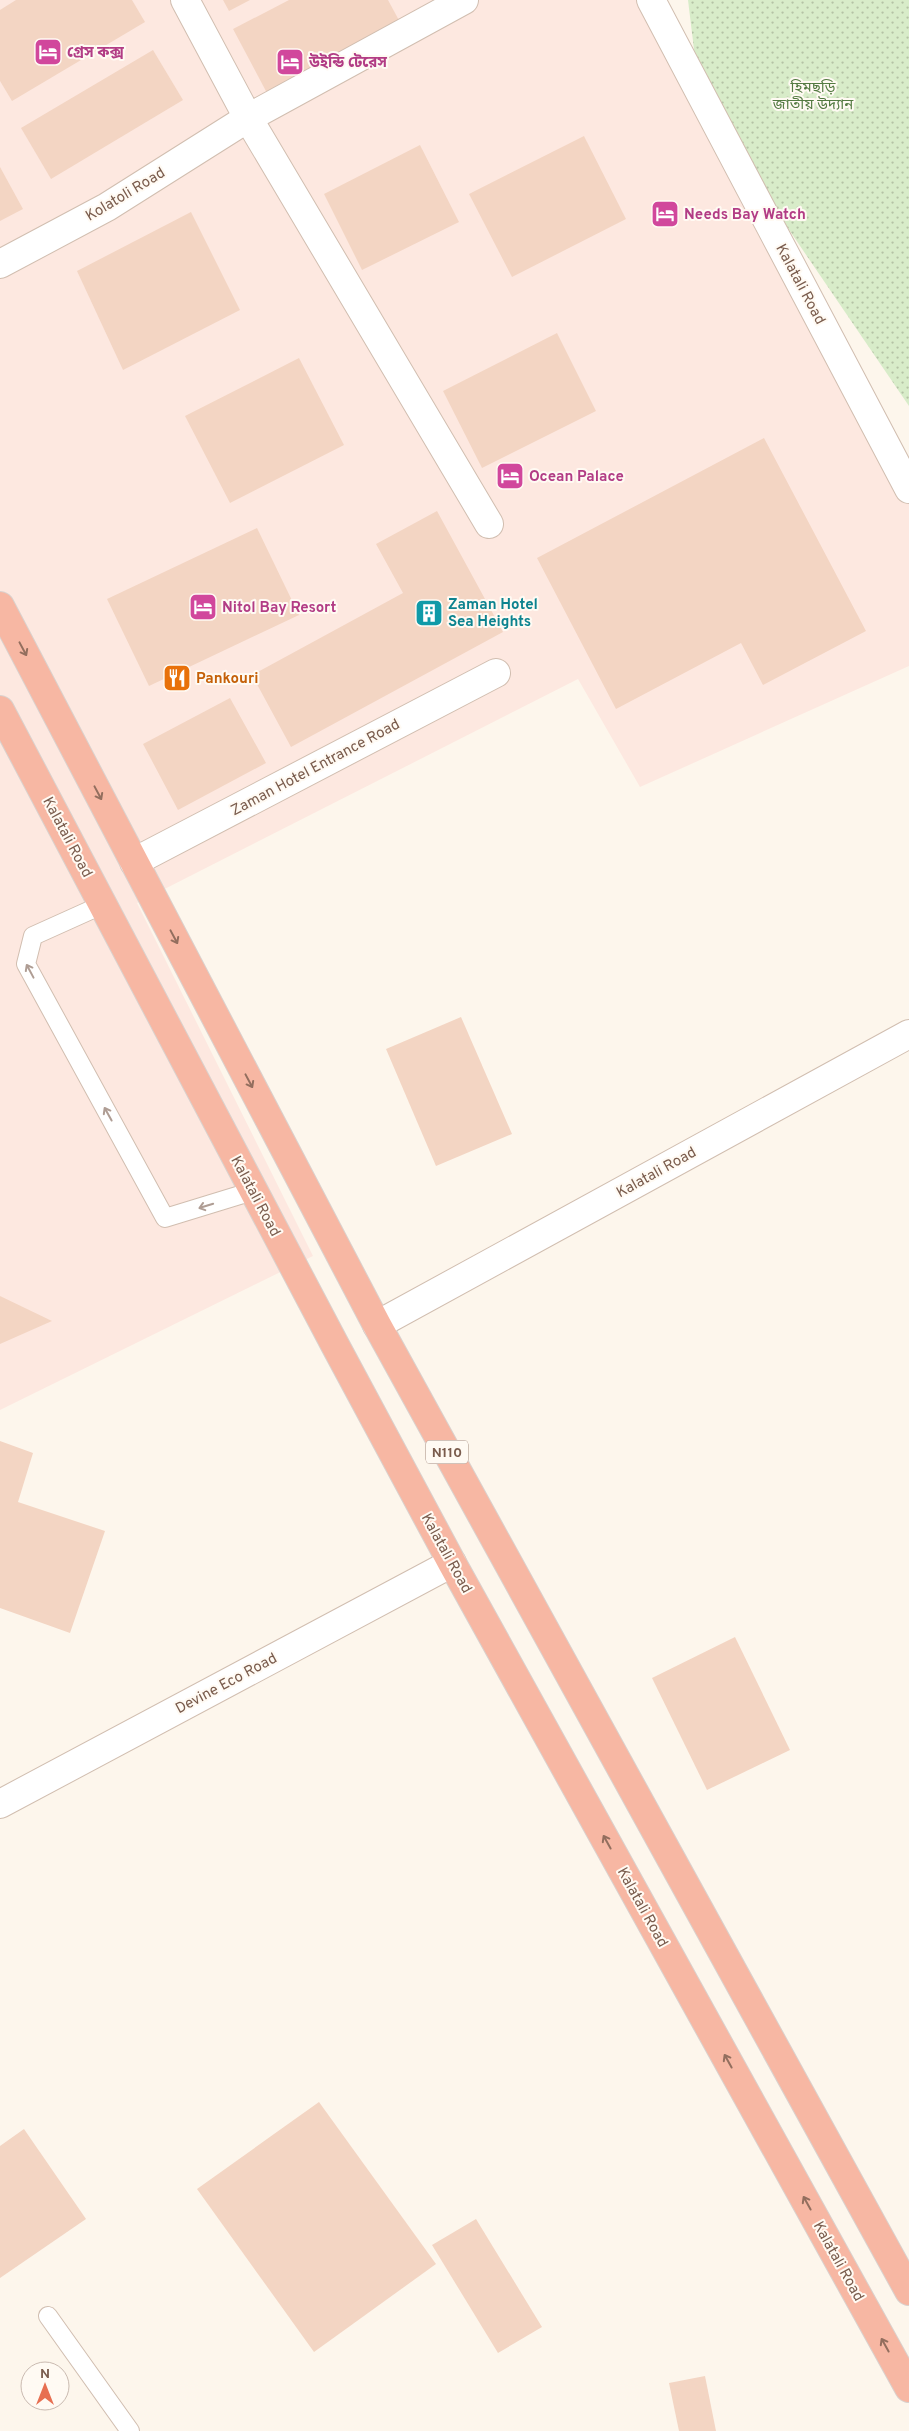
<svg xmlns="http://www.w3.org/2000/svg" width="909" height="2431" font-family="Overpass,'Noto Sans Bengali',sans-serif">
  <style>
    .commercial { fill: #fde8e0 }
    .park { fill: url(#park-dots) }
    .building { fill: #f3d5c3 }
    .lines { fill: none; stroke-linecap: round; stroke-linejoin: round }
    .lane-casing { stroke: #d1beb0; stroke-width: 20 }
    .street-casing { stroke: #d1beb0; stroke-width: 30 }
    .highway-casing { stroke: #dad1cd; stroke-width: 30 }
    .lane { stroke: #fff; stroke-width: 18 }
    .street { stroke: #fff; stroke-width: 28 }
    .highway { stroke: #f7b7a3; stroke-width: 28 }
    .oneway { stroke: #936e5e }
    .oneway2 { stroke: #af9d94 }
    .labels { text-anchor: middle; stroke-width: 4; stroke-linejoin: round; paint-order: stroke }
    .shield { fill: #fffaf3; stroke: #a28b7f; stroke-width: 1 }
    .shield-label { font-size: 14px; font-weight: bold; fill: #7a5c4d }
    .hotel-label { font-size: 15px; font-weight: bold; fill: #b23c85; stroke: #fffaf3; text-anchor: start }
    .park-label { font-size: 15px; fill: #537a41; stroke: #fffaf3 }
    .street-label { font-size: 15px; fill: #7a5c4d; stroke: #fffaf3 }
    .culture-label { font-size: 15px; font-weight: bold; fill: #0d838f; stroke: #fffaf3; text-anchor: start }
    .food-label { font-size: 15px; font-weight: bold; fill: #c56008; stroke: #fffaf3; text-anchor: start }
  </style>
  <defs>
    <pattern id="park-dots" width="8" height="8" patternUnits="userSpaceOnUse" patternTransform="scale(1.25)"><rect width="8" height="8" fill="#d8ecc9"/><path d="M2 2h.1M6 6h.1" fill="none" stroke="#b4c2a5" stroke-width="1.8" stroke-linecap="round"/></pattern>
  </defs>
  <rect width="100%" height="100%" fill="#fdf6ec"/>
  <!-- commercial -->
  <polygon class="commercial" points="0,0 653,0 909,486 909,666 640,787 578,679 137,903 313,1256 0,1410"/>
  <!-- park -->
  <polygon class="park" points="688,0 909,0 909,406 700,99"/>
  <!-- building -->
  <g class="building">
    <polygon points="16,0 132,0 145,22 12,101 0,81 0,10"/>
    <polygon points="223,0 250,0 229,11"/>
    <polygon points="289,0 388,0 401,24 268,95 233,29"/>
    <polygon points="153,50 183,100 51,179 21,128"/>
    <polygon points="584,136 626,219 512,277 469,194"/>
    <polygon points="420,145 459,222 362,270 324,194"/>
    <polygon points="0,167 23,209 0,221"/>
    <polygon points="191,212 240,310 123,370 77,271"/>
    <polygon points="557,333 596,411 482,468 443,391"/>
    <polygon points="299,358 344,445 230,503 185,416"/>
    <polygon points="764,438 866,631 763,685 741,643 616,709 537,558"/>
    <polygon points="437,511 503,632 291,747 252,675 403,593 376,544"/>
    <polygon points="257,528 299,615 149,686 107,599"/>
    <polygon points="230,698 266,763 178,810 143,744"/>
    <polygon points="461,1017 512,1134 436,1166 386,1049"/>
    <polygon points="0,1296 52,1321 0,1344"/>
    <polygon points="0,1441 33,1453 18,1502 105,1531 70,1633 0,1608"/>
    <polygon points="735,1637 790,1750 707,1790 652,1678"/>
    <polygon points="319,2102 436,2264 314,2352 197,2189"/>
    <polygon points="24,2129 86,2219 0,2278 0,2146"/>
    <polygon points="476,2219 542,2327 498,2353 432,2245"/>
    <polygon points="705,2376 716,2431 679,2431 669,2383"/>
  </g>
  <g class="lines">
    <defs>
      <g id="lane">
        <polyline points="104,904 33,936 26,964 165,1218 253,1191"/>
        <polyline points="48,2316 130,2431"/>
      </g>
      <g id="street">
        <polyline points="185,0 248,118 489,524"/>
        <polyline points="651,0 909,489"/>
        <polyline points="0,264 107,207 248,118 464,0"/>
        <polyline points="134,862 496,673"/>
        <polyline points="377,1325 909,1034"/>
        <polyline points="0,1804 452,1563"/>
      </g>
      <g id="highway">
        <polyline points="0,606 377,1325 909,2291"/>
        <polyline points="0,710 335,1345 452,1563 909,2388"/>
      </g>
    </defs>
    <!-- lane casing -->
    <use href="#lane" class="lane-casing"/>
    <!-- street casing -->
    <use href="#street" class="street-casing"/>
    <!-- highway casing -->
    <use href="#highway" class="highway-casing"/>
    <!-- lane -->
    <use href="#lane" class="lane"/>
    <!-- street -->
    <use href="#street" class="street"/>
    <!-- highway -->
    <use href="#highway" class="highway"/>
  </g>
  <!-- one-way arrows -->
  <defs><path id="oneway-shaft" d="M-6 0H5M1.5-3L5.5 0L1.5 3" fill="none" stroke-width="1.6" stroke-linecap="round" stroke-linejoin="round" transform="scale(1.25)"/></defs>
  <g class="oneway">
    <use href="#oneway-shaft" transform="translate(23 649) rotate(62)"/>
    <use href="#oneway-shaft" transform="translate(98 793) rotate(62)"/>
    <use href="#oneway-shaft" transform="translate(174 937) rotate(62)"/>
    <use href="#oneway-shaft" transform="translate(249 1081) rotate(62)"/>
    <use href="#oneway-shaft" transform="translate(607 1842) rotate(-119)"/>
    <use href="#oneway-shaft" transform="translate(728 2061) rotate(-119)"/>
    <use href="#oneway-shaft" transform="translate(807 2203) rotate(-119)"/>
    <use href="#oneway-shaft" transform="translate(885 2345) rotate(-119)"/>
  </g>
  <g class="oneway2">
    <use href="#oneway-shaft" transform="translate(30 971) rotate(-118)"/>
    <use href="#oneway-shaft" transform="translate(108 1114) rotate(-119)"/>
    <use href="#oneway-shaft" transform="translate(206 1206) rotate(163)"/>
  </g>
  <!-- icons -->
  <defs>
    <symbol id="hotel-square" viewBox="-11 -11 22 22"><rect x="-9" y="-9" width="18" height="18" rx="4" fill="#d1479c" stroke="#fffaf3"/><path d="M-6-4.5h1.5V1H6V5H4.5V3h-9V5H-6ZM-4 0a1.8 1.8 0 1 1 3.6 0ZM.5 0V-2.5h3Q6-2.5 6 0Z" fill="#fff"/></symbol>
    <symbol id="building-square" viewBox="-11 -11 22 22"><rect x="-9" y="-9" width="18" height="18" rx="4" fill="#0f9aa8" stroke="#fffaf3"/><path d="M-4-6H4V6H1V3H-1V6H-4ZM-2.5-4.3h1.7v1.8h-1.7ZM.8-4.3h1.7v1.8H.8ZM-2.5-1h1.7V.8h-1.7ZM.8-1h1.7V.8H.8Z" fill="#fff"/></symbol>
    <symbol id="restaurant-square" viewBox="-11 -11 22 22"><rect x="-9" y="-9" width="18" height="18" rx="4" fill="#e8710a" stroke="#fffaf3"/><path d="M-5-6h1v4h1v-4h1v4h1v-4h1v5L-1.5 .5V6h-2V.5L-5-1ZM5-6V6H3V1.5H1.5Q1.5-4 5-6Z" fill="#fff"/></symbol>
  </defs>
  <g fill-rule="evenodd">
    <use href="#hotel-square" x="32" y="36" width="32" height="32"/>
    <use href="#hotel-square" x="274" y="46" width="32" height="32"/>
    <use href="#hotel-square" x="649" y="198" width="32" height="32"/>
    <use href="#hotel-square" x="494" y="460" width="32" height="32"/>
    <use href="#hotel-square" x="187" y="591" width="32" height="32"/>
    <use href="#building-square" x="413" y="597" width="32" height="32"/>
    <use href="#restaurant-square" x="161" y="662" width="32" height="32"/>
  </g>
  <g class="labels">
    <!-- shield labels -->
    <rect class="shield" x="426" y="1440.5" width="42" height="23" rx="4"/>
    <g class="shield-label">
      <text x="447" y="1457">N110</text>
    </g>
    <!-- hotel labels -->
    <g class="hotel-label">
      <text x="67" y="57">গ্রেস কক্স</text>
      <text x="309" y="67">উইন্ডি টেরেস</text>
      <text x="684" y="219">Needs Bay Watch</text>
      <text x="529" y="481">Ocean Palace</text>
      <text x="222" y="612">Nitol Bay Resort</text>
    </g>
    <!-- park labels -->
    <g class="park-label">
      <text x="813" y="92">হিমছড়ি<tspan x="813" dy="17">জাতীয় উদ্যান</tspan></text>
    </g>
    <!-- street labels -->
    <g class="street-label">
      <text transform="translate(125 194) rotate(-31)" y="5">Kolatoli Road</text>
      <text transform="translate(801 284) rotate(62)" y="5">Kalatali Road</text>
      <text transform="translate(315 767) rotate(-28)" y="5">Zaman Hotel Entrance Road</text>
      <text transform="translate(68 837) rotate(62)" y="5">Kalatali Road</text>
      <text transform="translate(656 1172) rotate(-29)" y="5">Kalatali Road</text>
      <text transform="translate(256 1196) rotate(62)" y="5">Kalatali Road</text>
      <text transform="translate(447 1553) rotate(61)" y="5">Kalatali Road</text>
      <text transform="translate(226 1683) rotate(-28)" y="5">Devine Eco Road</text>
      <text transform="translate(643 1907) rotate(61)" y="5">Kalatali Road</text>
      <text transform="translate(839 2261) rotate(61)" y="5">Kalatali Road</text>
    </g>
    <!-- culture labels -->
    <g class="culture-label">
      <text x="448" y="609">Zaman Hotel<tspan x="448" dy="17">Sea Heights</tspan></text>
    </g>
    <!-- food labels -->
    <g class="food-label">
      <text x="196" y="683">Pankouri</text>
    </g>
  </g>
  <!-- north arrow -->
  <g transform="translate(45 2386)"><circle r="24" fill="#fffaf3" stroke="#cabbb1"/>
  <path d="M0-4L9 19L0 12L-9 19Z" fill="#e76f51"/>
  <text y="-8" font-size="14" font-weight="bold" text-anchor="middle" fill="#7a5c4d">N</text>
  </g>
</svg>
